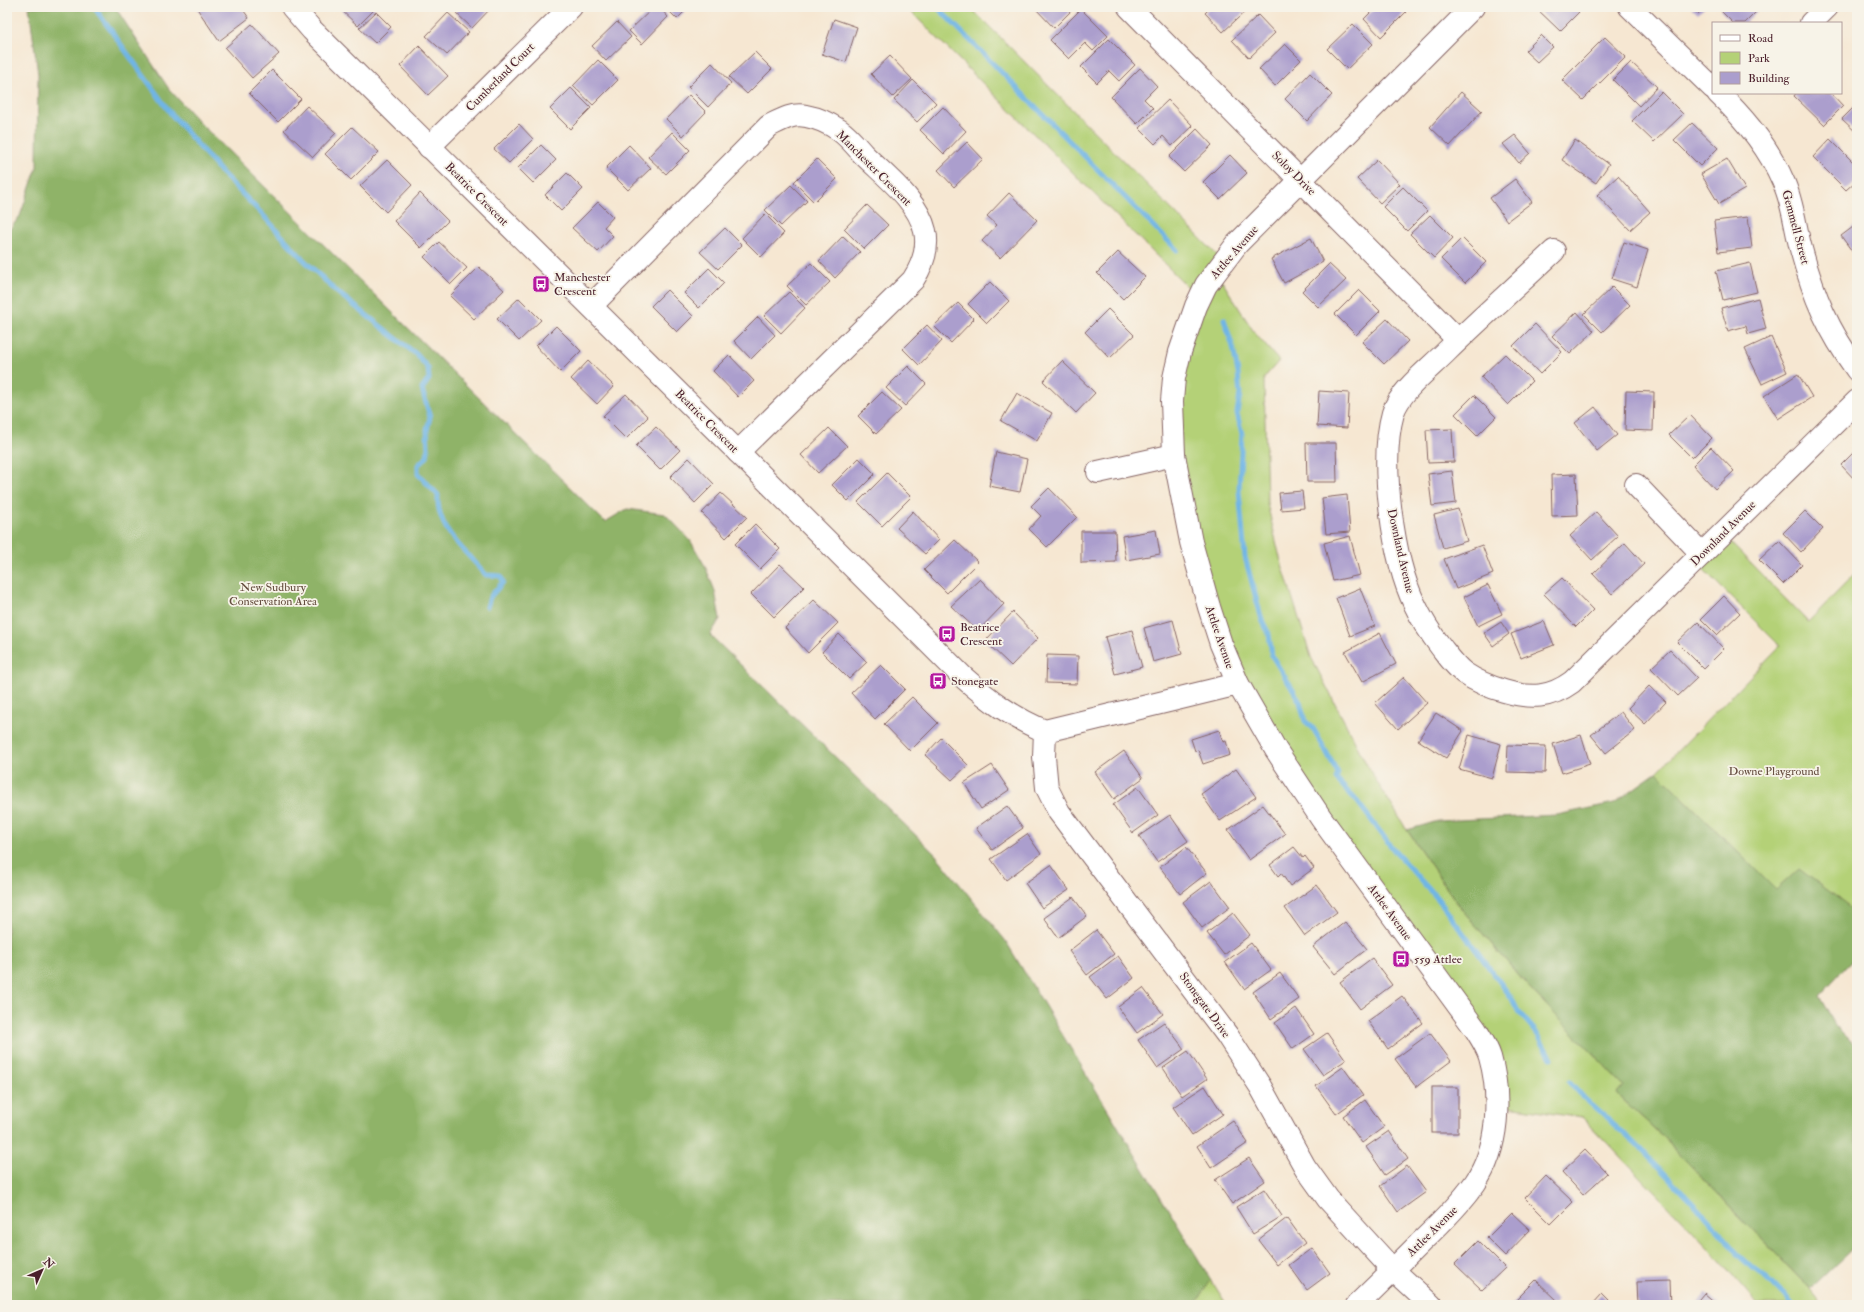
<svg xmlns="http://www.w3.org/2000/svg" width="1864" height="1312" font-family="'IM FELL Double Pica',serif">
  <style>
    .green { fill: #b4d177; stroke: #7f7851 }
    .forest { fill: #8fb368; stroke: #6c694a }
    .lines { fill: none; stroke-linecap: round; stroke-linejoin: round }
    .stream { stroke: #6fb5e5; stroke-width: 5 }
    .building { fill: #ab9ecd }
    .minor-casing { stroke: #866565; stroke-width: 24 }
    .minor { stroke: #fff; stroke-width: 22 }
    .labels { text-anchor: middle; stroke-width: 3.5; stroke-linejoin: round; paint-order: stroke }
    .street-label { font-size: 12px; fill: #4a1f2b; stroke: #f7f3e8 }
    .poi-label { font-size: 12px; fill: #4a1f2b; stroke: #f7f3e8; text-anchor: start }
    .park-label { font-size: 12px; fill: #644c3e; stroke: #f7f3e8 }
  </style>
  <rect width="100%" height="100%" fill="#f7f3e8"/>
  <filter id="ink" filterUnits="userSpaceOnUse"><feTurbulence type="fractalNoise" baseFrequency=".025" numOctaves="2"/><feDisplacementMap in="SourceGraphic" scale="8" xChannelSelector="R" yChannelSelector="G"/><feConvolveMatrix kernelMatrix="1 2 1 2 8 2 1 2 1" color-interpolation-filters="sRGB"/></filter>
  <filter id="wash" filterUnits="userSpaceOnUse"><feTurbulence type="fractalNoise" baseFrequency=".012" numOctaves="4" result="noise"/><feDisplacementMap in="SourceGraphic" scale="16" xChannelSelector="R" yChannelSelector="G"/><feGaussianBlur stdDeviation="0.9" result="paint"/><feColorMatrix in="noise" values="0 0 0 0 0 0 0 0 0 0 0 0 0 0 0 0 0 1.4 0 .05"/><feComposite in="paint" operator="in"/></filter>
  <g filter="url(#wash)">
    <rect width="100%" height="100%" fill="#f6e7d2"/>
    <!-- green -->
    <g class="green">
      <polygon points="906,7 970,7 1222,260 1215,270 1254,332 1279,361 1264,378 1267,503 1280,558 1311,657 1369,769 1407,830 1459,906 1526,984 1625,1086 1617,1094 1660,1134 1810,1289 1823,1305 1758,1305 1717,1257 1582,1117 1495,1104 1488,1057 1237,686 1171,427 1198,297"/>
      <polygon points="1721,533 1808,622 1857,572 1857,912 1849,908 1776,890 1657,772 1780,646 1694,560"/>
      <polygon points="1211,1280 1227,1305 1195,1305"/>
    </g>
    <!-- forest -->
    <g class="forest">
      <polygon points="29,7 115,7 169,89 199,122 605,522 627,509 665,514 690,540 705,566 715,591 720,619 710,635 935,854 1005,940 1211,1280 1195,1305 7,1305 7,233 20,216 37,167 38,74"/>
      <polygon points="1657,772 1776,890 1799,869 1857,912 1857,955 1819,996 1835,1025 1857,1047 1857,1244 1810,1289 1660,1134 1617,1094 1624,1086 1526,984 1459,906 1407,830 1438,821 1557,815 1614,803"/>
    </g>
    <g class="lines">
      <!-- stream -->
      <g class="stream">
        <path d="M94 7 172 115 222 173 261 213 303 259 337 292 416 354 428 368 429 379 422 389 430 417 427 430 428 449 427 457 418 465V474L438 495C436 531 466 550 486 575L501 576 503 582 490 597 487 607"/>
        <polyline points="937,7 1177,250"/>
        <polyline points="1224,319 1233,347 1238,373 1240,394 1237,413 1242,434 1239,490 1245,557 1262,620 1269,634 1272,656 1293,690 1300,702 1305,721 1313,728 1338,773 1336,779 1357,801 1396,853 1438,899 1511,997 1518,1011 1536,1032 1551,1058"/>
        <polyline points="1569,1081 1584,1098 1641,1149 1702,1212 1737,1253 1754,1269 1768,1279 1793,1305"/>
      </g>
    </g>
    <g id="blocks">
      <!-- building -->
      <g class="building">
        <polygon points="196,7 241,7 249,18 219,41"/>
        <polygon points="338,7 373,7 375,9 358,26"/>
        <polygon points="459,7 492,7 472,28 455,12"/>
        <polygon points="654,7 659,7 668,17 642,44 629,31"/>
        <polygon points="665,7 689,7 677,19"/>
        <polygon points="1034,7 1075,7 1054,28"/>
        <polygon points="1211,7 1250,7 1223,32 1205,13"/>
        <polygon points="1376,7 1401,7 1406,12 1381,37 1364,19"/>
        <polygon points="1535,7 1573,7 1579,12 1560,31"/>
        <polygon points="1691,7 1705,7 1698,14"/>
        <polygon points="1724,7 1761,7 1745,23 1733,23 1720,10"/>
        <polygon points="1081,9 1108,36 1093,51 1085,43 1069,59 1050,40"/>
        <polygon points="376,12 391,27 375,43 359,28"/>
        <polygon points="448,13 469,32 447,55 426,36"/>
        <polygon points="1258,15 1275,33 1249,58 1232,40"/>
        <polygon points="834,19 857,27 846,62 822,54"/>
        <polygon points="617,22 631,37 606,61 592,46"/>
        <polygon points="252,24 279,54 252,78 225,48"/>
        <polygon points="1353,24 1373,44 1347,69 1327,49"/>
        <polygon points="1541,35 1553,47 1537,62 1525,51"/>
        <polygon points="1605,37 1626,57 1583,100 1562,80"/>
        <polygon points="1109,39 1135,65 1119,81 1109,71 1097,83 1081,67"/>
        <polygon points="1285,44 1301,60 1275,86 1259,69"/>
        <polygon points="419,46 448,76 428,95 400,66"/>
        <polygon points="755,52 772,69 747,94 729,77"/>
        <polygon points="890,56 912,79 893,97 871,74"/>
        <polygon points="598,60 618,80 593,105 573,86"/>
        <polygon points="1631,62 1657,87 1639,106 1613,80"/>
        <polygon points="712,63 731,83 708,107 688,87"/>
        <polygon points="1140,68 1157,86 1144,99 1153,108 1137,124 1111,97"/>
        <polygon points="272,70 301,99 278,122 249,93"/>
        <polygon points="1310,73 1332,95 1307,121 1285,99"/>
        <polygon points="913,80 936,103 917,122 894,100"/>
        <polygon points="571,88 591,108 570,129 550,109"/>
        <polygon points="1461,92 1482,111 1450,146 1430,127"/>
        <polygon points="1661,92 1683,114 1654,142 1632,121"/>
        <polygon points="1796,93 1831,93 1843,106 1824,125 1794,96"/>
        <polygon points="689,95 706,112 683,136 666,119"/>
        <polygon points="1168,100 1193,126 1172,146 1163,136 1155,144 1139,128"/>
        <polygon points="1857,104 1857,133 1842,119"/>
        <polygon points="307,106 336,133 313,157 284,130"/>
        <polygon points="943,107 966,131 944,154 920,130"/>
        <polygon points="1692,123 1718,148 1700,166 1674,140"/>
        <polygon points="519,124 533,139 509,163 494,149"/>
        <polygon points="352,127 379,152 351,180 325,154"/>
        <polygon points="1197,129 1212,145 1184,172 1169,157"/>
        <polygon points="672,132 690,150 666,174 648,157"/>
        <polygon points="1515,135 1530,153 1519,163 1503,144"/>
        <polygon points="1830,139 1857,166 1857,180 1846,190 1813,157"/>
        <polygon points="1575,140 1609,164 1596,183 1562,160"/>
        <polygon points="967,142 983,159 954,187 938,170"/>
        <polygon points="541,145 556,160 533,183 518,168"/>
        <polygon points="629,145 651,168 628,190 606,168"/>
        <polygon points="1230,155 1247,173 1220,199 1203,182"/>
        <polygon points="817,159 837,179 814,202 794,182"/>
        <polygon points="1727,159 1745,189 1719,204 1701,174"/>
        <polygon points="387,160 412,185 386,212 360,186"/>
        <polygon points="1377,160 1400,184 1380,203 1357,179"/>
        <polygon points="567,173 583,189 561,211 545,195"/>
        <polygon points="1618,176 1650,212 1630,230 1597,195"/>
        <polygon points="1515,179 1532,202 1507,221 1490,198"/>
        <polygon points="791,185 807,201 781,226 765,210"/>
        <polygon points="1403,187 1427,211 1407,231 1383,207"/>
        <polygon points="420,193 448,221 421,248 394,221"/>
        <polygon points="1009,193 1037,220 1000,258 982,241 997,225 987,216"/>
        <polygon points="598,202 613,217 604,227 613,236 598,252 572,228"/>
        <polygon points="867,205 888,225 864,249 844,229"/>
        <polygon points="765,214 784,233 761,257 742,238"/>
        <polygon points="1430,215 1453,238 1434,258 1410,234"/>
        <polygon points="1748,217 1752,248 1718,252 1714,221"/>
        <polygon points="1857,224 1857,258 1841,236"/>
        <polygon points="725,228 742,245 718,269 700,252"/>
        <polygon points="843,236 860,252 835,278 819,261"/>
        <polygon points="1311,238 1323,262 1284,283 1271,259"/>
        <polygon points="1462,238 1486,262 1465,283 1441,259"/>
        <polygon points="439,242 467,268 451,284 424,257"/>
        <polygon points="1624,242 1648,250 1637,287 1612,279"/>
        <polygon points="1118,252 1145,277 1123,299 1097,273"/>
        <polygon points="811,263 830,282 806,305 787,286"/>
        <polygon points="1750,263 1757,292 1723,300 1716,271"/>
        <polygon points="1329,264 1346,280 1318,307 1302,291"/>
        <polygon points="479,267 504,290 474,319 450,296"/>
        <polygon points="709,268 724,283 699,308 684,293"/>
        <polygon points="990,282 1009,301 987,323 968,304"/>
        <polygon points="1612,287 1630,305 1602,332 1584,314"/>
        <polygon points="667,290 693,316 677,332 651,306"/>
        <polygon points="1359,290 1380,311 1356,335 1335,314"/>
        <polygon points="789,292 805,308 781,333 764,316"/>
        <polygon points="519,298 541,320 519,341 497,319"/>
        <polygon points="1758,298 1766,329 1748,334 1746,326 1728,331 1721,308"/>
        <polygon points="958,303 974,319 951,343 934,326"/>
        <polygon points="1108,309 1134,335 1110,358 1085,332"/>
        <polygon points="1577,312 1594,331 1570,354 1552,336"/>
        <polygon points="758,317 775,335 751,359 734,341"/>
        <polygon points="1387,319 1408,341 1384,364 1362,342"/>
        <polygon points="1535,324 1562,352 1540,374 1513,346"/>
        <polygon points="927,325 942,341 919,365 903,349"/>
        <polygon points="556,326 581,351 560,372 536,346"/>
        <polygon points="1771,337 1787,372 1762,384 1745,349"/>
        <polygon points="1505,354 1532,381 1508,405 1481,377"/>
        <polygon points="729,355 754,381 738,397 713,371"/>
        <polygon points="588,361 614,386 597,404 571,379"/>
        <polygon points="1062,361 1095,393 1076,413 1043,381"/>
        <polygon points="908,366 926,384 905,406 886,388"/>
        <polygon points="1798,374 1812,397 1778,419 1764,396"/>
        <polygon points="1319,391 1349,393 1347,428 1317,426"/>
        <polygon points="1626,391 1654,392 1653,431 1625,430"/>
        <polygon points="882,392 901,410 876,434 858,416"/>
        <polygon points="1017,393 1052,413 1037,441 1001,421"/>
        <polygon points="626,394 648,417 626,439 603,416"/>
        <polygon points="1474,395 1496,417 1477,436 1455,414"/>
        <polygon points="1595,407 1617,435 1597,451 1575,423"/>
        <polygon points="1690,415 1712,438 1692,458 1669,435"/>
        <polygon points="656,427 680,450 660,470 636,446"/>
        <polygon points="829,428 847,446 818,473 801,455"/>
        <polygon points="1452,429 1454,462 1428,463 1426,430"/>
        <polygon points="1306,443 1336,443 1337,482 1307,482"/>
        <polygon points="1711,447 1734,471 1715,489 1693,465"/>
        <polygon points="1857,449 1857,482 1841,465"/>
        <polygon points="996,452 1027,459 1020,492 989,486"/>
        <polygon points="689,458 714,484 695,503 670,477"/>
        <polygon points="859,458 875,474 848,501 832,485"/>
        <polygon points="1452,471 1456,503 1432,506 1428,474"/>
        <polygon points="887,473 911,497 882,526 858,502"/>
        <polygon points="1576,474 1578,515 1552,516 1551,475"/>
        <polygon points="1049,488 1077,517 1047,547 1029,529 1041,516 1031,506"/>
        <polygon points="1302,491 1304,508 1281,510 1279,493"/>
        <polygon points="721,493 747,517 726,538 702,513"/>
        <polygon points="1347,495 1350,532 1326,534 1322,498"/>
        <polygon points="1458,509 1467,541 1443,548 1434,515"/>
        <polygon points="913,511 939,540 925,554 897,528"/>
        <polygon points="1805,511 1823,529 1801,552 1783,533"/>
        <polygon points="1596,512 1618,536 1592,560 1570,536"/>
        <polygon points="755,524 780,549 760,569 735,544"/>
        <polygon points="1156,530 1160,554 1126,560 1122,536"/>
        <polygon points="1081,531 1115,531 1116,562 1081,563"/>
        <polygon points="1350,536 1360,575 1333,581 1324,543"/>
        <polygon points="955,540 978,562 947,593 924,570"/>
        <polygon points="1779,541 1802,565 1783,584 1759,560"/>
        <polygon points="1625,543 1644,564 1612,594 1593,574"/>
        <polygon points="1482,545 1493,574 1456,589 1444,559"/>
        <polygon points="780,564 804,587 774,617 751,594"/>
        <polygon points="1562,578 1593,610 1576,627 1544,594"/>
        <polygon points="980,579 1004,604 978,631 951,606"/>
        <polygon points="1488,585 1502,614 1478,626 1464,597"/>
        <polygon points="1360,588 1375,626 1350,636 1336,598"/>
        <polygon points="1724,596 1740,613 1717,635 1701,619"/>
        <polygon points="814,600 838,623 808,653 785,628"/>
        <polygon points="1013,612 1038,638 1011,666 985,641"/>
        <polygon points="1173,620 1182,654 1153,662 1144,628"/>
        <polygon points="1544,621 1554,645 1521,658 1511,634"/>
        <polygon points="1501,622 1509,634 1493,646 1484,633"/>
        <polygon points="1698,622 1724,649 1704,669 1677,642"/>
        <polygon points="1132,630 1142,667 1115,674 1105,637"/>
        <polygon points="1380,633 1396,664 1362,682 1345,652"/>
        <polygon points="839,634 867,662 849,679 822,652"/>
        <polygon points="1670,650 1697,678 1678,696 1651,668"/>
        <polygon points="1047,655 1078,656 1077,684 1046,683"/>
        <polygon points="881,665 905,689 875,719 851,693"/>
        <polygon points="1404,677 1427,703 1398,729 1375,703"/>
        <polygon points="1649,686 1666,702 1645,724 1628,708"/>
        <polygon points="912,697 938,723 910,751 884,724"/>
        <polygon points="1621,712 1635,730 1606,753 1591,735"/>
        <polygon points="1436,713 1463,731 1446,758 1418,740"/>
        <polygon points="1219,730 1223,742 1226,741 1230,755 1203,764 1198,750 1195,751 1191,739"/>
        <polygon points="1469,735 1501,744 1492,778 1459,769"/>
        <polygon points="1581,735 1590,764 1562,773 1553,744"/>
        <polygon points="941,738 968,765 952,780 925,755"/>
        <polygon points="1508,745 1546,746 1545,773 1507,772"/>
        <polygon points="1124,751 1143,778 1114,799 1095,772"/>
        <polygon points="992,765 1009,790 981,809 964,783"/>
        <polygon points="1236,769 1256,797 1220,821 1201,794"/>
        <polygon points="1138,787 1158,815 1133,833 1113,805"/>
        <polygon points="1263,805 1285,834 1249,860 1228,830"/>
        <polygon points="1007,806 1023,828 992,850 976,828"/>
        <polygon points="1170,815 1188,841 1157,862 1139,836"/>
        <polygon points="1027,834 1041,854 1006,880 991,859"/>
        <polygon points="1186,847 1207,873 1180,894 1160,867"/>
        <polygon points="1294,847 1303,858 1305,856 1314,868 1290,886 1281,873 1278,876 1270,865"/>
        <polygon points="1051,865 1069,890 1042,908 1025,883"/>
        <polygon points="1211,881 1230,907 1202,928 1183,902"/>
        <polygon points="1317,885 1337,912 1305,936 1285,908"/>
        <polygon points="1073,897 1087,916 1058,938 1044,918"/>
        <polygon points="1233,913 1250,935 1224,955 1207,933"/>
        <polygon points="1345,922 1367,949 1335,974 1313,947"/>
        <polygon points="1096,930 1114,954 1087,975 1069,951"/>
        <polygon points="1251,943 1271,970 1244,989 1225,962"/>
        <polygon points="1118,956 1134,978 1107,999 1090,977"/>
        <polygon points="1372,958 1392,985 1360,1009 1340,982"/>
        <polygon points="1280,973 1299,999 1271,1019 1253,992"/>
        <polygon points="1143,988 1163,1014 1137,1033 1118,1007"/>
        <polygon points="1402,996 1423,1023 1388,1049 1368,1021"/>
        <polygon points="1296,1008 1314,1034 1293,1049 1275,1023"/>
        <polygon points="1164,1022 1184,1049 1157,1068 1138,1040"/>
        <polygon points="1327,1033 1346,1060 1323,1075 1304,1049"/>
        <polygon points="1430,1033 1451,1061 1416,1087 1395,1059"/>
        <polygon points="1188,1051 1207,1079 1182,1096 1163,1068"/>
        <polygon points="1343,1067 1363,1095 1336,1114 1316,1086"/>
        <polygon points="1205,1086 1223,1114 1192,1135 1173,1107"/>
        <rect x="1432" y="1087" width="26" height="46"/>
        <polygon points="1365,1100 1384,1127 1362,1143 1343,1116"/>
        <polygon points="1233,1121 1248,1143 1211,1168 1197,1146"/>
        <polygon points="1389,1131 1408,1159 1385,1175 1366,1147"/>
        <polygon points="1585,1150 1607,1173 1583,1195 1562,1172"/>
        <polygon points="1249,1158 1265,1181 1232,1204 1215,1180"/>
        <polygon points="1407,1166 1426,1192 1398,1212 1380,1186"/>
        <polygon points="1546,1176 1573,1202 1551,1224 1525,1198"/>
        <polygon points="1264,1189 1282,1216 1253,1234 1236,1207"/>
        <polygon points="1512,1213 1530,1230 1505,1256 1487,1238"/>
        <polygon points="1287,1218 1305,1243 1277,1265 1258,1240"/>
        <polygon points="1478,1241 1505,1268 1482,1290 1455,1264"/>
        <polygon points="1312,1248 1330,1273 1307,1290 1289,1265"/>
        <polygon points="1536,1280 1558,1301 1555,1305 1511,1305"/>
        <polygon points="1670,1281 1671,1305 1638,1305 1637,1282"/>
        <polygon points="1705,1293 1719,1305 1695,1305"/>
        <polygon points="1602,1294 1613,1305 1592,1305"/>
      </g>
    </g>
  </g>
  <g filter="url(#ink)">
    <use href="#blocks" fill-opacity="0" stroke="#866565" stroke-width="1"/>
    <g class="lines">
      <defs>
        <g id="minor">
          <path d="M292 7 312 30 738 452 963 677C989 700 1013 718 1045 731L1238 684"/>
          <polyline points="1129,7 1458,340"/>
          <polyline points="1630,7 1713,88"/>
          <polyline points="1811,23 1827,7"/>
          <path d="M1718 93C1744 118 1769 148 1783 181 1793 202 1795 227 1801 249 1814 297 1828 330 1857 370"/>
          <polyline points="429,147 571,7"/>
          <path d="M1554 251C1518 285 1481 318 1446 352 1430 368 1399 392 1393 413 1379 462 1393 560 1415 605 1422 620 1431 634 1441 647 1448 656 1455 666 1464 673 1476 681 1490 687 1504 691 1531 699 1550 698 1572 682L1857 401"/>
          <path d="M591 306 769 126C781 120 792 113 806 116 817 118 830 124 839 130 848 136 856 146 863 154 885 176 918 200 925 231 929 249 922 266 913 280L738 452"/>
          <polyline points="1098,472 1174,455"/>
          <polyline points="1636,485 1702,554"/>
          <polyline points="1045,731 1044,757 1047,788 1059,812 1227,1035 1260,1086 1305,1167 1328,1199 1393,1270 1431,1305"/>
          <path d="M1357 1305C1379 1284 1401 1262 1422 1241 1441 1223 1460 1204 1475 1183 1499 1148 1501 1096 1490 1057 1487 1047 1481 1038 1476 1030L1321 818 1276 750 1238 684 1221 644 1209 607 1191 542 1174 455 1172 401 1174 378 1180 352 1196 306 1206 285 1237 244 1473 7"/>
        </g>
      </defs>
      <!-- minor casing -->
      <use href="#minor" class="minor-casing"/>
      <!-- minor -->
      <use href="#minor" class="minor"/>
    </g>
  </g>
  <!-- icons -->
  <defs>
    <symbol id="bus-square" viewBox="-11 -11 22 22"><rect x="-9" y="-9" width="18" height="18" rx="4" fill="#b5179e" stroke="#f7f3e8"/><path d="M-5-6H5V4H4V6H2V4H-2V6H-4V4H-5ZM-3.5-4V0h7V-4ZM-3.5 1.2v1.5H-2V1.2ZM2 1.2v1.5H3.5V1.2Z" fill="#fff"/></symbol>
  </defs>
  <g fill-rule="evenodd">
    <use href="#bus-square" x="531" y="274" width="20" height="20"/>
    <use href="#bus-square" x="937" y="624" width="20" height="20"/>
    <use href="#bus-square" x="928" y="671" width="20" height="20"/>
    <use href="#bus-square" x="1391" y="949" width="20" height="20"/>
  </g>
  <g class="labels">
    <!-- street labels -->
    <g class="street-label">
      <text transform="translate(500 77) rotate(-45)" y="4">Cumberland Court</text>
      <text transform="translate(874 168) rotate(45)" y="4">Manchester Crescent</text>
      <text transform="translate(1294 173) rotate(45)" y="4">Soloy Drive</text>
      <text transform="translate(477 194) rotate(45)" y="4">Beatrice Crescent</text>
      <text transform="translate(1796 227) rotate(75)" y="4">Gemmell Street</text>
      <text transform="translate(1234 252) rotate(-49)" y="4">Attlee Avenue</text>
      <text transform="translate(707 421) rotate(45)" y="4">Beatrice Crescent</text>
      <text transform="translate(1723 533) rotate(-45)" y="4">Downland Avenue</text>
      <text transform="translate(1401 551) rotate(77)" y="4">Downland Avenue</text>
      <text transform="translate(1220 637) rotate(71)" y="4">Attlee Avenue</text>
      <text transform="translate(1390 912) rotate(54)" y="4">Attlee Avenue</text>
      <text transform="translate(1205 1005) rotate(54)" y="4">Stonegate Drive</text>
      <text transform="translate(1432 1231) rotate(-45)" y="4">Attlee Avenue</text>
    </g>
    <!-- poi labels -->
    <g class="poi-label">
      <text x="554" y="281">Manchester<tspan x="554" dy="14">Crescent</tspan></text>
      <text x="960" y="631">Beatrice<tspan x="960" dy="14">Crescent</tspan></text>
      <text x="951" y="685">Stonegate</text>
      <text x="1414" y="963">559 Attlee</text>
    </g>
    <!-- park labels -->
    <g class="park-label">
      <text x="273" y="591">New Sudbury<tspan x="273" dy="14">Conservation Area</tspan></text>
      <text x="1774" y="775">Downe Playground</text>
    </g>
  </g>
  <!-- margin -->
  <rect width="1864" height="1312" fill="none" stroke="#f7f3e8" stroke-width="24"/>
  <!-- legend -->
  <rect x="1712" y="22" width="130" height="72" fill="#f7f3e8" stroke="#b29e9c"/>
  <rect x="1720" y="35" width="20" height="6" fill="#ffffff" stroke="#b29e9c"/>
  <text x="1748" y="42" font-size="12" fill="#4a1f2b">Road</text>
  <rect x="1720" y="52" width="20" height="12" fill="#b4d177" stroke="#b29e9c"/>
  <text x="1748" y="62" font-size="12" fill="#4a1f2b">Park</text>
  <rect x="1720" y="72" width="20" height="12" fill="#ab9ecd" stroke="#b29e9c"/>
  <text x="1748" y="82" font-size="12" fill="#4a1f2b">Building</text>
  <!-- north arrow -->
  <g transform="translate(42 1270) rotate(45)" stroke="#f7f3e8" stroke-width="3" paint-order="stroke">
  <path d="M0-3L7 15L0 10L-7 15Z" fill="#4a1f2b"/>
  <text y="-6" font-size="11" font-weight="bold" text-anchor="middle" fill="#4a1f2b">N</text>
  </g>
</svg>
